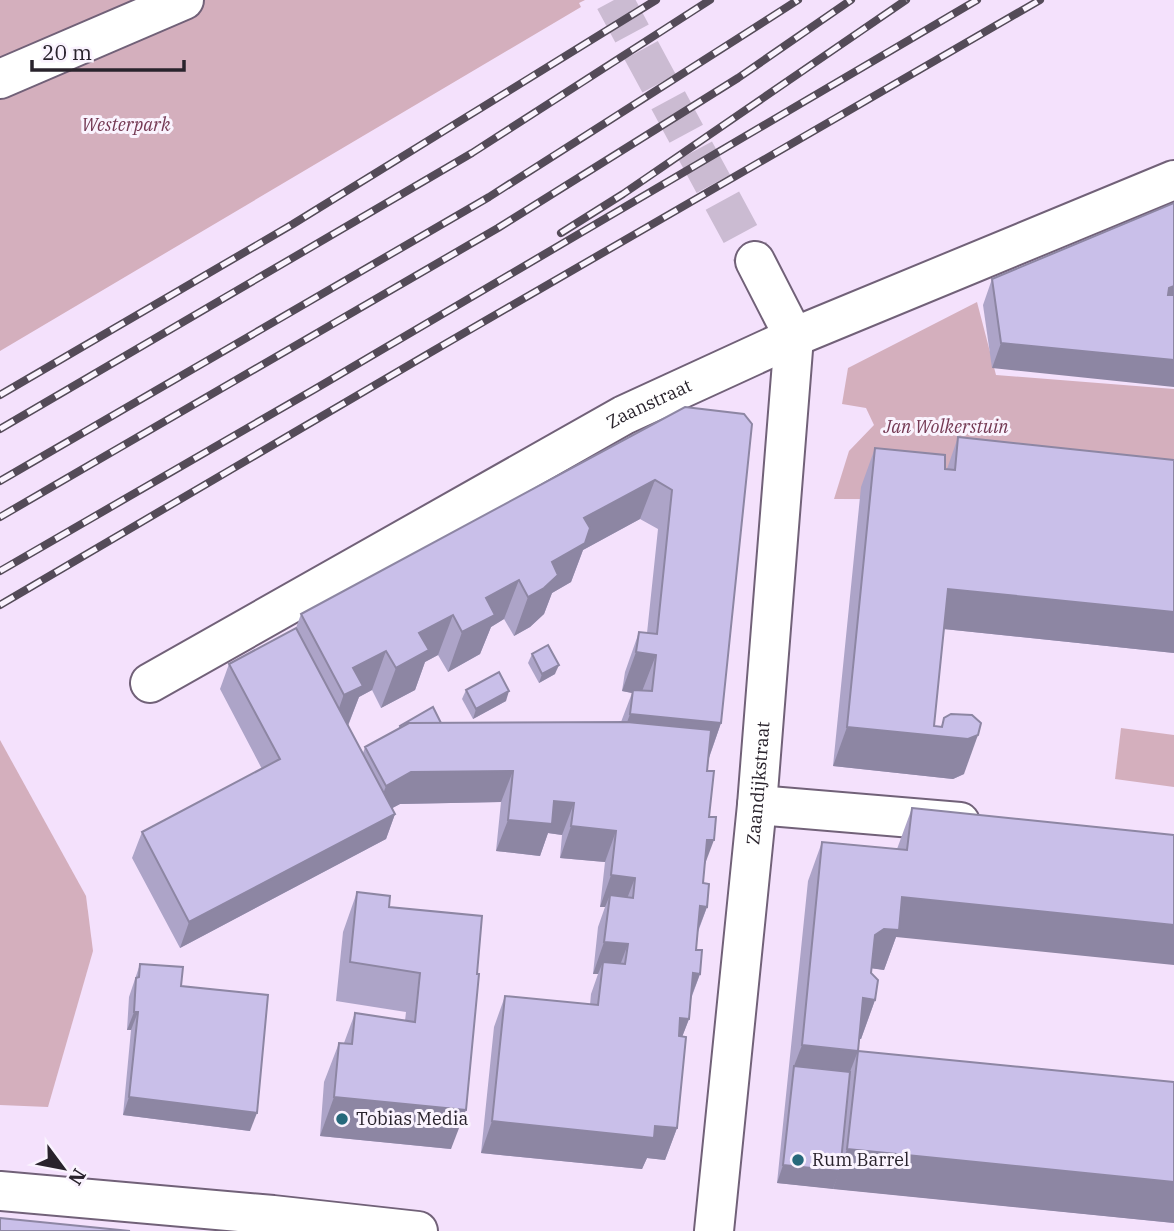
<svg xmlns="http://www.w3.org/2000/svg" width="1174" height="1231" font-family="'IBM Plex Serif',serif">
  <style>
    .green { fill: #d4afbd }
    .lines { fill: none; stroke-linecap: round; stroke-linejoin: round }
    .minor-tunnel { stroke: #cbbbd2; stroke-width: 38; stroke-dasharray: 38 19; stroke-linecap: butt }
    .minor-casing { stroke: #716178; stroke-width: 42 }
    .minor { stroke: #fff; stroke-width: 38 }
    .rail-casing { stroke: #544b58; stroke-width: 8 }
    .rail { stroke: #faf3fe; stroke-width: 5; stroke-dasharray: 16; stroke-linecap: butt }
    .wall { fill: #ada4c8; fill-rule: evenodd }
    .shaded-wall { fill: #8d86a3 }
    .building { fill: #c9bfe9; stroke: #8d86a3; stroke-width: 2 }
    .poi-dot { fill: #26697b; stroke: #faf3fe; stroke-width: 2.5 }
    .labels { text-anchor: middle; stroke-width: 6; stroke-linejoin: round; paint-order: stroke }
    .park-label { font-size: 18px; font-style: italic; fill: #743953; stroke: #faf3fe }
    .street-label { font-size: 18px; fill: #29232c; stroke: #faf3fe }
    .poi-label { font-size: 18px; fill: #29232c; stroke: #faf3fe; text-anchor: start }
  </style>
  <rect width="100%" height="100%" fill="#f4e1fc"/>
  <!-- green -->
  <g class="green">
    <polygon points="0,0 585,0 579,3 581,7 0,351"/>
    <polygon points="977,302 996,375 1174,389 1174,500 834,499 849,451 874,425 866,408 842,404 848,368"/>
    <polygon points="1121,728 1174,735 1174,787 1115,779"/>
    <polygon points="0,740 86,896 93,951 48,1107 0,1105"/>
  </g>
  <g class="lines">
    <!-- minor-tunnel -->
    <polyline class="minor-tunnel" points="614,0 755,261"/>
    <defs>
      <g id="minor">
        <polyline points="0,79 184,0"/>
        <polyline points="755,261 794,337"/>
        <path id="s1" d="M150 683 624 415 794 337 1174 180"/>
        <polyline points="757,805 960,822"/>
        <polyline points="0,1191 273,1215 418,1231"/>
        <path id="s2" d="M714 1231 757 805 794 337"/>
      </g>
    </defs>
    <!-- minor casing -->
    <use href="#minor" class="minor-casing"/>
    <!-- minor -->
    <use href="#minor" class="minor"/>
    <defs>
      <g id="rail">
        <polyline points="561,233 623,194 906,0"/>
        <polyline points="0,395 293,224 656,0"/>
        <polyline points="0,429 472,153 710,0"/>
        <polyline points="0,481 489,197 798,0"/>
        <polyline points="0,517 498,228 738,78 851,0"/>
        <polyline points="0,571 315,389 977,0"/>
        <polyline points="0,605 433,351 1040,0"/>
      </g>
    </defs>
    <!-- rail casing -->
    <use href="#rail" class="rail-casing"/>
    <!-- rail -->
    <use href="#rail" class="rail"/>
  </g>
  <!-- wall -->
  <g class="wall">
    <polygon points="1174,203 992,368 983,305 992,279"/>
    <path d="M685 407 721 723 708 761 705 865 703 883 707 907 698 932 696 950 700 974 691 999 689 1019 682 1037 677 1128 665 1160 647 1158 642 1169 481 1153 494 1027 505 996 590 1005 591 994 598 974H593L598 927 605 907H600L605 862 560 858 562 835 548 833 540 856 496 851 501 802 400 804 392 808 395 814 386 839 180 948 132 858 142 832 262 769 220 689 229 664 296 628 301 614ZM640 519 658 529 647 633 639 632 625 672 622 691 632 693 621 722 441 723 400 726 398 729 365 747 363 753 348 726 359 697 372 690 381 708 415 690 425 662 438 655 448 672 480 654 491 627 504 619 514 636 530 627 544 614 552 593 571 582 583 550Z"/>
    <polygon points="958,437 1174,460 1174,653 944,629 934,726 941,727 944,718 964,774 953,779 833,766 861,487 875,448 947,469"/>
    <polygon points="532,654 555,674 539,683 528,663"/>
    <polygon points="466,690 506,701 473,719 462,699"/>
    <polygon points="912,808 896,937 884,970 872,968 871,973 875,1000 861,1039 859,1039 858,1051 1174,1082 1174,1223 777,1183 808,881 822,842 897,849"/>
    <polygon points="357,892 389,907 482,916 451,1149 320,1136 324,1082 339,1043 344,1043 355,1013 405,1021 406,1012 336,1001 343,932"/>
    <polygon points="140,964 181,986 250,1131 123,1115 131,1030 127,1030 129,997"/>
  </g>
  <!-- shaded-wall -->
  <g class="shaded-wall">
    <polygon points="1174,286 1174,307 1159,313 1169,288"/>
    <polygon points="1001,343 1174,360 1174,387 992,368"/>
    <polygon points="655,480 640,519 583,550 571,582 552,593 544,614 530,627 514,636 528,597 552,562 584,518"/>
    <polygon points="519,580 504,619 491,627 480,654 448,672 462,632 486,598"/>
    <polygon points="948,589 1174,612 1174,653 934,628"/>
    <polygon points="453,615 438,655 425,662 415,690 381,708 396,668 419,633"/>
    <polygon points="386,651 372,690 359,697 348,725 330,734 353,668"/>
    <polygon points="636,652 656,655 641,694 633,690 632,693 622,691"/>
    <polygon points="559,665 555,674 539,683 542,674"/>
    <polygon points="509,691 506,701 473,719 476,709"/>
    <polygon points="630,714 721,723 707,763 616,753"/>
    <polygon points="847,727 978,735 964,774 953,779 833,766"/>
    <polygon points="513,771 501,802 400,804 374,818 386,786 411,772"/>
    <polygon points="554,801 574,803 562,835 548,833 540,856 496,851 508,820"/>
    <polygon points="395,814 386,839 180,948 189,922"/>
    <polygon points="571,826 616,831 605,862 560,858"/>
    <polygon points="707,840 714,840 702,872"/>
    <polygon points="611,875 635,878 623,909 610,895 605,907 600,907"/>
    <polygon points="902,897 1174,925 1174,965 896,937 884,970 869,968 875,935"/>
    <polygon points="700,906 707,907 695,938"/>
    <polygon points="604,942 628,944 616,976 603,962 598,974 593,974"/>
    <polygon points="693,973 700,974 688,1005"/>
    <polygon points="863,998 875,1000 861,1039 849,1038"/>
    <polygon points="134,1012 138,1012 131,1030 127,1030"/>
    <polygon points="680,1018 689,1019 677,1050"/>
    <polygon points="802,1045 858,1051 843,1090 794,1066"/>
    <polygon points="129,1097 257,1113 250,1131 123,1115"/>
    <polygon points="334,1097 466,1110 451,1149 320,1136"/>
    <polygon points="492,1121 655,1126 677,1128 665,1160 647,1158 642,1169 481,1153"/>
    <polygon points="847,1149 1174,1182 1174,1223 833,1189"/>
    <polygon points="783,1165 840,1171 833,1189 777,1183"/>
  </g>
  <!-- building -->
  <g class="building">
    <polygon points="1174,203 1174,286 1169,288 1168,295 1174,295 1174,360 1001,343 992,279"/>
    <polygon points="685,407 744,414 752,424 721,723 630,714 633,690 652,691 656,655 636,652 639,632 657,634 672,490 655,480 584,518 590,528 585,543 552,562 558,575 544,588 528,597 519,580 486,598 495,615 462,632 453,615 419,633 429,650 396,668 386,651 353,668 363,686 344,695 301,614"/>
    <polygon points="958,437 1174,460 1174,612 948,589 934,726 942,727 944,718 951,714 972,715 981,723 978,735 968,739 847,727 875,448 945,455 945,469 955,470"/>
    <polygon points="296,628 395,814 189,922 142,832 280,759 229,664"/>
    <polygon points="548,645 559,665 542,674 532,654"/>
    <polygon points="499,672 509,691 476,709 466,690"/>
    <polygon points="433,707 441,723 409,723 401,728 400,726"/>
    <polygon points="627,722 711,730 707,771 714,771 709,817 716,817 714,840 707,840 703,883 709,884 707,907 700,906 696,950 702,950 700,974 693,973 689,1019 680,1018 679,1036 686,1037 677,1128 655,1126 654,1138 492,1121 505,996 598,1005 603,962 625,964 628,944 604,942 610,895 633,898 635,878 611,875 616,831 571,826 574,803 554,801 552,824 508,820 513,771 411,772 386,786 365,747 409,723"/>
    <polygon points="912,808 1174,835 1174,925 902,897 899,930 884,929 875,935 871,973 878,980 875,1000 863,998 858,1051 802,1045 822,842 907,850"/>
    <polygon points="357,892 390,896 389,907 482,916 477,974 479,974 466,1110 334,1097 339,1043 352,1044 355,1013 415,1022 420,973 350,962"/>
    <polygon points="140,964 183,967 181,986 268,995 257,1113 129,1097 138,1012 134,1012 136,978 139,977"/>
    <polygon points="858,1051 1174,1082 1174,1182 847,1149"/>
    <polygon points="794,1066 850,1072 840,1171 783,1165"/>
    <polygon points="0,1218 130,1231 0,1231"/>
  </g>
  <!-- markers -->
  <g class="poi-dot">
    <circle cx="342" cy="1119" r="7"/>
    <circle cx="798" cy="1160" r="7"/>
  </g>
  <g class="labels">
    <!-- park labels -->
    <g class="park-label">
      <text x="126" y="131">Westerpark</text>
      <text x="946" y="433">Jan Wolkerstuin</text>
    </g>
    <!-- street labels -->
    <g class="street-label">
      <text dy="6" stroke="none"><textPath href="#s1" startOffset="572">Zaanstraat</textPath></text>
      <text dy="6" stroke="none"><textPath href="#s2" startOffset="450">Zaandijkstraat</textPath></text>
    </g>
    <!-- poi labels -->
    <g class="poi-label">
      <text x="356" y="1125">Tobias Media</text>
      <text x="812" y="1166">Rum Barrel</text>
    </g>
  </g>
  <!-- north arrow -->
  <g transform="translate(63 1168) rotate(122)" stroke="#faf3fe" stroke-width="5" paint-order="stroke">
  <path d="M0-5L12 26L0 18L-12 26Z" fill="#29232c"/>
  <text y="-10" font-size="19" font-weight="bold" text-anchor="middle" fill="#29232c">N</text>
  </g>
  <!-- scale -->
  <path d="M32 60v10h152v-10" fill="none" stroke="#29232c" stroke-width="3.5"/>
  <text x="42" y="60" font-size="21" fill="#29232c" stroke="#faf3fe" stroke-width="5" paint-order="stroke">20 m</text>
</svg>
